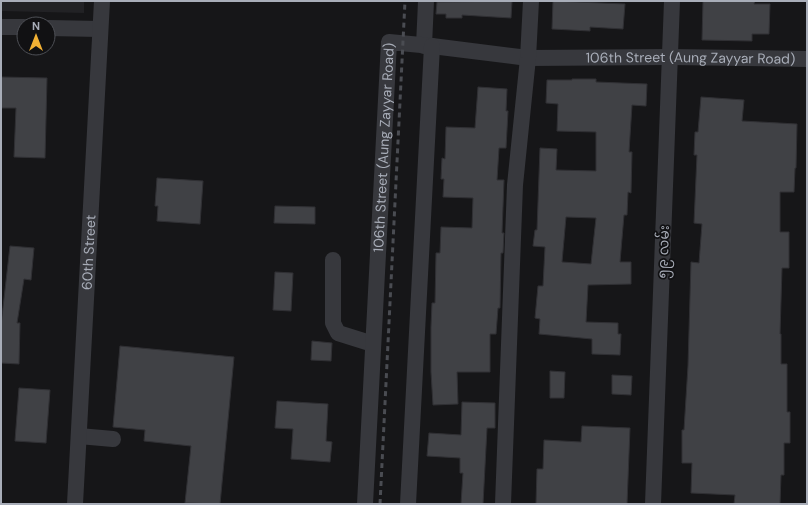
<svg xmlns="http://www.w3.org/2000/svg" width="808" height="505" font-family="'DM Sans','Noto Sans Myanmar',sans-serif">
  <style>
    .built { fill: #222225 }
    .building { fill: #404145; stroke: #303034; fill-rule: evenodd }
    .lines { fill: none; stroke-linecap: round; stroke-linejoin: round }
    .minor { stroke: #37383d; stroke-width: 16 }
    .rail { stroke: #4a4c52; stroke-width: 3; stroke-dasharray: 5 4; stroke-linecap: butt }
    .labels { text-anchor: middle; stroke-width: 3.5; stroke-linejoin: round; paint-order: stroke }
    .street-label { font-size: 14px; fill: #a8adb8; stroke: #111113 }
  </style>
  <rect width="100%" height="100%" fill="#161618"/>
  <!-- built -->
  <polygon class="built" points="1,1 84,1 84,13 1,11"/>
  <!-- building -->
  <g class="building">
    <polygon points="512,1 511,18 462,15 462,18 446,18 446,14 436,14 437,2"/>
    <polygon points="553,1 625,4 623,29 590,27 590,31 552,29"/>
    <polygon points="703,1 755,1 754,4 770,4 769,34 752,34 752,41 702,40"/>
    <polygon points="1,77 47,78 45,158 14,157 16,108 1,108"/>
    <path d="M572 79H596V82L647 84 646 106 632 105 629 152H632L631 193 628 192 627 215H624L620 262H631V284L588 285 586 322 618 323V334H621L620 355 592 354V339L539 334 540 319 535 318 538 286H543L545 247 533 246 535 230H537L540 148 557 149 556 170 596 171V132L557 131 558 104 546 103 547 80H572ZM566 217 596 218 591 264 562 262Z"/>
    <polygon points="478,87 507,89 506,111 508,111 506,148 499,148 497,180 504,180 502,233 504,233 503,253 501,253 500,308 498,308 496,334 490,334 490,372 457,372 458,404 433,405 431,372 431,327 432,303 435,303 436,253 440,253 441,227 472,228 473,198 443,197 444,179 441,179 442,158 445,159 446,127 475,128"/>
    <polygon points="701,97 744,100 742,121 797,124 796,168 795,168 794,192 780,192 780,232 789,232 789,268 782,268 780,334 781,334 781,364 787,364 787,412 790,412 790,443 784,443 784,475 781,475 780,504 734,504 735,495 691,493 692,463 682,463 682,430 684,430 688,366 691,262 699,263 702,224 694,223 697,155 694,155 695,132 698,132"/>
    <polygon points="157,178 203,181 200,224 157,221 158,206 155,206"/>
    <polygon points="275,206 315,207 315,224 274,223"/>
    <polygon points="10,246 34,248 31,280 24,279 17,323 20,323 19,364 1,363 1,325"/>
    <polygon points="275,272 293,273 291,311 273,310"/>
    <polygon points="312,341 332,343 331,361 311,360"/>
    <polygon points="120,346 234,357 220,504 185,503 191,446 144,441 145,430 113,427"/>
    <polygon points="550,371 565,372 564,398 550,398"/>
    <polygon points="612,375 632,376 631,395 612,394"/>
    <polygon points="19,388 50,390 46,443 15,441"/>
    <polygon points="277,401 328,404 326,441 332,442 330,462 291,459 293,429 275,428"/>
    <polygon points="462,402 495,403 495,428 487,428 483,504 461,504 463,473 460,473 460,458 427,456 429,433 461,435"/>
    <polygon points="582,426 630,428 627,504 536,504 537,469 543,469 544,440 581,442"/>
  </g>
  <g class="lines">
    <!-- minor -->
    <g class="minor">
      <polyline points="1,27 24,27"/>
      <polyline points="48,28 100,29"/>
      <polyline points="424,46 426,1"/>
      <polyline points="333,260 333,323 338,333 373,344"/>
      <polyline points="79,436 113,439"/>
      <path id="s1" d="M75 504 102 1"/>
      <path id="s2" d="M365 504 389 42 432 46 528 58 670 57 807 59"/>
      <polyline points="408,504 432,46"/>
      <polyline points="503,504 515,185 528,58 531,1"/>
      <polyline points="653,504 672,1"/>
    </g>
    <!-- rail -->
    <polyline class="rail" points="380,504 405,1"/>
  </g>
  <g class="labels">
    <!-- street labels -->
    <g class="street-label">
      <text dy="5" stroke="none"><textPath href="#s2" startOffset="765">106th Street (Aung Zayyar Road)</textPath></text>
      <text dy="5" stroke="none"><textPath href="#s2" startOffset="357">106th Street (Aung Zayyar Road)</textPath></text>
      <text transform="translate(663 252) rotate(-88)" y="5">၅၉ လမ်း</text>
      <text dy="5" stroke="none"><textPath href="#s1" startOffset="252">60th Street</textPath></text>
    </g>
  </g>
  <!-- border -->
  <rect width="808" height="505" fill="none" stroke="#a8adb8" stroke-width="4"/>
  <!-- north arrow -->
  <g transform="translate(36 36)"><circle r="19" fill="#111113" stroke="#4d4f55"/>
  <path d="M0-3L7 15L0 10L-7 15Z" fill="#f2b134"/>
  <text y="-6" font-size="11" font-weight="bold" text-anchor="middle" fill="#a8adb8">N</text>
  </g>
</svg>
